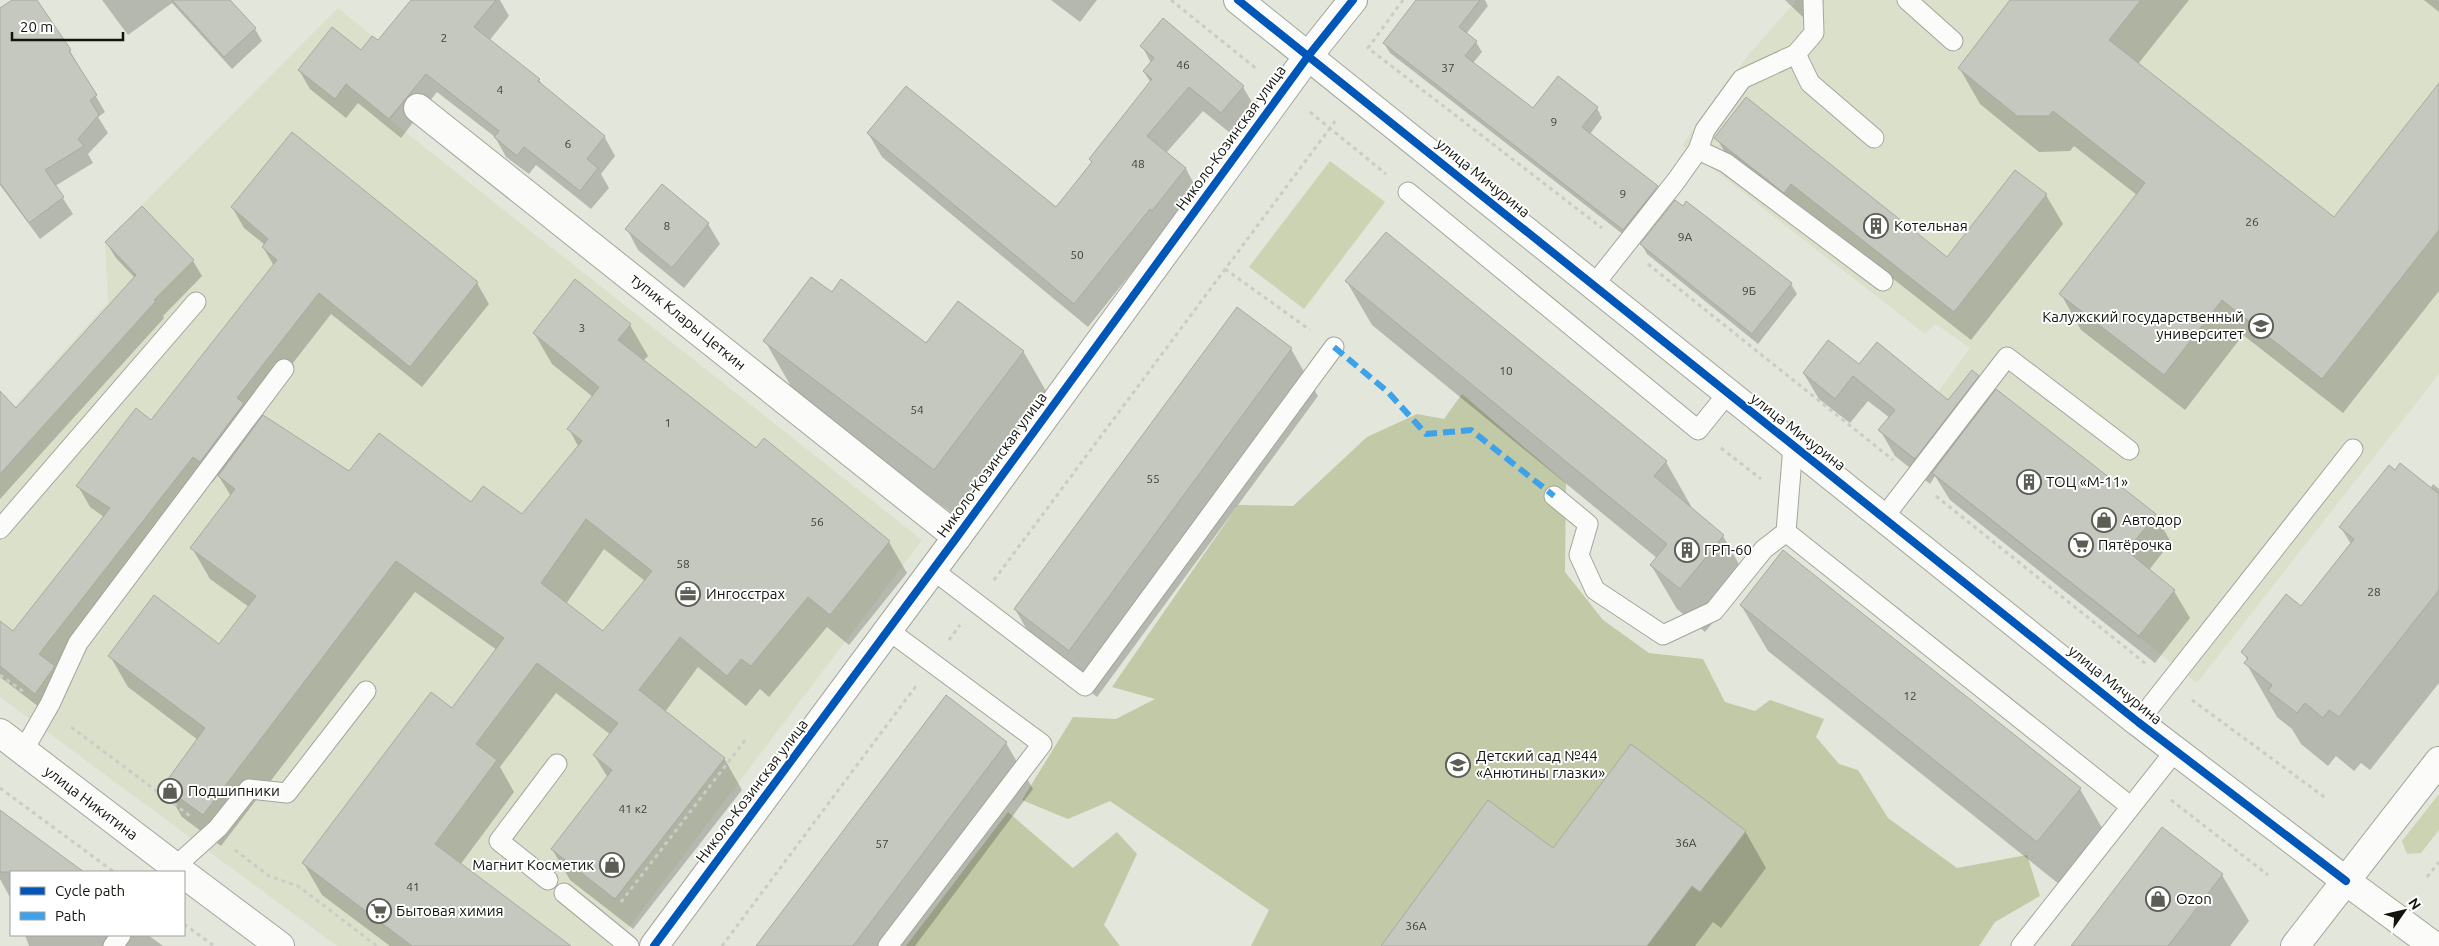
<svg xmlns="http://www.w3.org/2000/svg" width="2439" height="946" font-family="Ubuntu,sans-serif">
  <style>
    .built { fill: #dbe0cb }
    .green { fill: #cbd3b3 }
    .forest { fill: #c1c9a7 }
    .shadow { fill: #0003; fill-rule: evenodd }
    .building { fill: #c5c8be; stroke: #a7aaa0; fill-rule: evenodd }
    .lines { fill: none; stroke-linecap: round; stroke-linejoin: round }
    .lane-casing { stroke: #a3a59c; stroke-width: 21 }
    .street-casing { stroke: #a3a59c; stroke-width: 30 }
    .secondary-casing { stroke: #a3a59c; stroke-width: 30 }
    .path { stroke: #cbccc8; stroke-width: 3; stroke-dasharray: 4 4; stroke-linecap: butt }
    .lane { stroke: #fbfbf9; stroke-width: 19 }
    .street { stroke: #fbfbf9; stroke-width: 28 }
    .secondary { stroke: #fbfbf9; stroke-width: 28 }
    .quiet { stroke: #3da2e9; stroke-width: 6; stroke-dasharray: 12 6; stroke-linecap: butt }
    .cycleway-casing { stroke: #fff; stroke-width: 11 }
    .cycleway { stroke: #0057b8; stroke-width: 8 }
    .labels { text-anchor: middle; stroke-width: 4; stroke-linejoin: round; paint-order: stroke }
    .number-label { font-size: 12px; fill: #404139 }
    .street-label { font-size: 15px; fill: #13140d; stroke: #fff }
    .poi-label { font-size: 15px; fill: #13140d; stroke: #fff; text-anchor: start }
  </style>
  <rect width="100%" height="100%" fill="#e3e6da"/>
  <!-- built -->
  <g class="built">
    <polygon points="1797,0 2439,0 2439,374 2197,683 1898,447 1970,348 1936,324 1925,334 1682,145 1749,54"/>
    <polygon points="338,8 423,77 390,120 922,540 615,946 337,946 0,697 0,423 108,302 105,242"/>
  </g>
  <!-- green -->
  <g class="green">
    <polygon points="1330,161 1385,202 1304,309 1249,267"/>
    <polygon points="2439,794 2439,830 2421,853 2407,854 2402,841"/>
  </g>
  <!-- forest -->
  <g class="forest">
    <polygon points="1462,394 1566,483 1565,572 1603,620 1649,653 1703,659 1725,702 1755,711 1770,700 1824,719 1816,737 1839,764 1858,770 1888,818 1957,868 2027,855 2040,896 1995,922 1979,946 1251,946 1269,910 1110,801 1068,819 1022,800 1073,717 1116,719 1155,699 1112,687 1238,505 1293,506 1367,437 1417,414 1444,419"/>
    <polygon points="1008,812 1073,868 1117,832 1137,854 1104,925 1120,946 906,946"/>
  </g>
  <!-- shadow -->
  <g class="shadow">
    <polygon points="14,0 35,0 70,51 105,112 98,117 108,133 88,154 93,163 55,186 73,214 40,239 0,185 0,10"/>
    <polygon points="102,0 229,0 255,29 262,41 232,69 172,3 128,35"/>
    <polygon points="413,0 500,0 509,16 489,41 539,80 543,86 604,136 615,156 601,174 609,188 591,209 536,165 529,174 506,157 495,137 437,92 401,138 358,103 346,118 310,89 299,70 361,52 378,42"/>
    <polygon points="1051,0 1097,0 1080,22"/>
    <polygon points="1418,0 1485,0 1488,6 1466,34 1476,42 1482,52 1473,63 1533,110 1597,108 1602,118 1590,134 1657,187 1662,197 1629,239 1390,53 1384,43"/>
    <polygon points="1785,0 1824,0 1805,19"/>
    <polygon points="2011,0 2189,0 2138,64 2334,219 2439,85 2439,291 2343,413 2243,335 2185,410 2081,330 2061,294 2137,195 2074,146 2070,151 2039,152 1980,104 1960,69"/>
    <polygon points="2424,0 2439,0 2439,12"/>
    <polygon points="1142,46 1243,87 1257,111 1235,137 1203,111 1166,153 1186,169 1199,193 1164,232 1088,327 882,157 868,133 1056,209 1151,83 1144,72 1151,63"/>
    <polygon points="1716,137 1948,258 2046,195 2063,224 1971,340 1808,212 1801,221 1733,166"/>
    <polygon points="662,186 708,224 720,244 684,288 638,250 627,229"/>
    <path d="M232 207 477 283 489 304 422 387 331 314 251 417 256 426 350 473 522 515 578 446 569 429 593 397 552 364 534 333 630 325 648 356 643 361 756 450 889 542 907 573 849 645 827 627 769 697 760 689 746 706 698 667 665 712 724 758 742 790 633 929 570 880 552 849 608 778 594 755 611 735 556 693 500 767 514 792 460 865 569 946H390L322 895 304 864 452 709 497 650 415 592 221 846 182 817 164 786 198 740 128 687 110 656 220 646 249 607 210 579 192 548 231 496 218 475 212 483 205 477 55 669 66 688 48 714 0 677V630L14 633 104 517 90 507 78 486 151 422 274 266 263 247 265 245 244 228ZM604 549 645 581 603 633 566 604Z"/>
    <polygon points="106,242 193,261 202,276 163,316 164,318 0,499 0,393 16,409 135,278 116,258"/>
    <polygon points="1642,245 1791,284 1797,294 1758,344 1647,254"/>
    <polygon points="1347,282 1666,462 1691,506 1690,508 1723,536 1748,580 1705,632 1677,609 1651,565 1657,558 1372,325"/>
    <polygon points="832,294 926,345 1023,351 1054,405 965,523 796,395 765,341"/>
    <polygon points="1237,309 1291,349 1318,396 1097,697 1042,656 1015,609"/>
    <polygon points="1860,366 1949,402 1978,376 1991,399 2155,515 2171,542 2149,570 2174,591 2190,618 2155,663 1950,500 1935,476 1930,484 1895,456 1880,430 1890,418 1868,401 1850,423 1819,399 1804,374"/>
    <polygon points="2433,484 2439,489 2439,683 2370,770 2361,763 2354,771 2336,756 2328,766 2301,744 2292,729 2277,717 2246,663 2248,661 2243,652 2301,607 2351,544 2341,528 2430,489"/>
    <polygon points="1741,605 2080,789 2106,835 2064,888 1768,651"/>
    <polygon points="946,697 1006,743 1033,789 915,946 757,946"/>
    <polygon points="0,811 82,872 11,872 11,899 0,879"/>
    <polygon points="1745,831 1766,868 1721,928 1713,922 1695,946 1382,946 1553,850"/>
    <polygon points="2222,875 2249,921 2230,946 2073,946"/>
    <polygon points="25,935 148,935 163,946 29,946"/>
  </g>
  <!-- building -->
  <g class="building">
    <polygon points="12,0 37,0 71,50 69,51 97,95 90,100 99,115 78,139 84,146 45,170 64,197 29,223 0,183 0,8"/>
    <polygon points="172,0 230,0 256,28 224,57"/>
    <polygon points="411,0 496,0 474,27 540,79 538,81 605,136 587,159 598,168 580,191 524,147 517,156 494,137 499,131 426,74 389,119 346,84 335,99 298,70 332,27 361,50 372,36 378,40"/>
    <polygon points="1416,0 1480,0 1459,27 1477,41 1465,56 1533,108 1558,76 1598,107 1582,127 1658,186 1623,230 1383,43"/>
    <polygon points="2010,0 2141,0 2109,40 2334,217 2439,83 2439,230 2322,379 2222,300 2164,375 2059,294 2145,183 2053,111 2049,116 2017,116 1958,68"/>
    <polygon points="1163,18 1244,86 1221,113 1189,87 1147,136 1186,168 1152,211 1150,209 1074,304 867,133 906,86 1056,207 1092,162 1089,159 1152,79 1143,71 1154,58 1140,46"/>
    <polygon points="1746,97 1947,257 2015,170 2047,194 1954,312 1791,184 1784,193 1714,138"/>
    <polygon points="292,132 478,282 410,367 319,293 237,398 244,403 200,462 193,457 39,654 55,666 35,694 0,666 0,621 13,631 110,508 76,486 136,408 151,420 277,260 262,247 268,239 231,207"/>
    <polygon points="662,184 709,223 672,268 625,229"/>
    <polygon points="1675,200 1683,206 1686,201 1792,283 1752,334 1640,244"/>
    <polygon points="142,206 194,260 154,300 156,301 0,474 0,391 16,408 136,275 105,242"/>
    <polygon points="1386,232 1667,461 1654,476 1724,535 1680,589 1650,565 1667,544 1345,281"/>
    <polygon points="811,277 832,292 841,279 926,343 958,301 1024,351 934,470 763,341"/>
    <path d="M575 279 631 324 618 340 756 448 764 438 890 541 830 615 808 597 751 666 741 659 727 676 680 637 639 690 725 758 615 899 551 849 612 770 593 755 618 723 537 663 476 744 497 760 435 844 571 946H412L302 863 431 692 452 708 504 638 396 561 203 815 163 786 205 728 108 656 154 595 219 644 256 596 190 548 235 489 218 476 263 415 349 471 379 433 471 502 483 486 522 514 582 441 567 429 599 387 533 333ZM586 519 652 571 603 631 541 583Z"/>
    <polygon points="1237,307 1292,348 1069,651 1014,609"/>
    <polygon points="1828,340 1859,364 1877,342 1948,400 1972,370 1979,376 1915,459 1878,430 1895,410 1853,376 1835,399 1803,373"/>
    <polygon points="1996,389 2156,514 2127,551 2175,590 2139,636 1932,473"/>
    <polygon points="2400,463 2439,494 2439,590 2339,717 2329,710 2323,718 2305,703 2297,713 2268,691 2272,685 2244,663 2248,658 2241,652 2286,594 2301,606 2354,539 2339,527 2389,465 2395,470"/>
    <polygon points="1783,550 2081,788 2037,842 1740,605"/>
    <polygon points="946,695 1007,742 853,946 756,946"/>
    <polygon points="1631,744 1746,831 1700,892 1692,886 1647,946 1381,946 1488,800 1553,848"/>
    <polygon points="0,810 35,836 84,872 0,872"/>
    <polygon points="2162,827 2223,874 2168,946 2071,946"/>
  </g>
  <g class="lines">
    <defs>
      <g id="lane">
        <polyline points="1907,0 1953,41"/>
        <polyline points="1796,54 1810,83 1874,138"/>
        <polyline points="1698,150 1726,163 1883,281"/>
        <polyline points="1408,192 1698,430 1728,393"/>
        <polyline points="1593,286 1676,181 1698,150 1705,130 1742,79 1796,54 1814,33 1813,1"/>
        <polyline points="1793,446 1786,532 2130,806"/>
        <polyline points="1554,496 1588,524 1579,555 1595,590 1663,635 1714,611 1764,549 1786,532"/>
        <polyline points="1884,517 2007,357 2129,450"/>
        <polyline points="0,529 196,302"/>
        <polyline points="933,570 1085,686 1334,347"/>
        <polyline points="2138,722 2353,449"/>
        <polyline points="23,751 50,704 78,643 284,369"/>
        <polyline points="169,872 218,828 249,789 287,793 366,691"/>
        <polyline points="548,880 499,841 557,764"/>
        <polyline points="564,893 629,946"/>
        <polyline points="113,946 121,935"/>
        <polyline points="888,946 1042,744 888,630"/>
        <polyline points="2021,946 2175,751"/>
      </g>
      <g id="street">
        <polyline points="1238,0 2138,722 2346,881"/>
        <polyline points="418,108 957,537"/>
        <polyline points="654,946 957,537 1309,55 1353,0"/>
      </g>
      <g id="secondary">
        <polyline points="0,733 182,872"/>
        <polyline points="184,874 280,946"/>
        <polyline points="2346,881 2434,946"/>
        <polyline points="2295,946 2439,761"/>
      </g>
    </defs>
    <!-- lane casing -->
    <use href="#lane" class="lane-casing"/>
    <!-- street casing -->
    <use href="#street" class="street-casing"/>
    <!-- secondary casing -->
    <use href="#secondary" class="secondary-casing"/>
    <!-- path -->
    <g class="path">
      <polyline points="1171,0 1258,70"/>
      <polyline points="1403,0 1368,48 1602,228"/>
      <polyline points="1310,112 1386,174"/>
      <polyline points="1648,264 1893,460"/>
      <polyline points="1225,269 1310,330"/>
      <polyline points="1721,448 1761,479"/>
      <polyline points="1936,496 2146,664"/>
      <polyline points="994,580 1336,120"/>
      <polyline points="949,640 960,625"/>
      <polyline points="0,675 24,692"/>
      <polyline points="2192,700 2327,799"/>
      <polyline points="71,727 190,816"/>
      <polyline points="0,788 114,872"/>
      <polyline points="2171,800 2268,875"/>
      <polyline points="235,850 269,876 298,886 377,946"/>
      <polyline points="2427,877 2439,862"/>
      <polyline points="621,902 746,739"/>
      <polyline points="184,924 214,946"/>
      <polyline points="722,946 916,686"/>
    </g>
    <!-- lane -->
    <use href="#lane" class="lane"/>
    <!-- street -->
    <use href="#street" class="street"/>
    <!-- secondary -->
    <use href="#secondary" class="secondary"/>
    <!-- quiet -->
    <polyline class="quiet" points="1334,347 1388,392 1426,434 1471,430 1554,496"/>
    <defs>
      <g id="cycleway">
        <polyline points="1238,0 2138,722 2346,881"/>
        <polyline points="654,946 957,537 1309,55 1353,0"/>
      </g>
    </defs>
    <!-- cycleway casing -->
    <use href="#cycleway" class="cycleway-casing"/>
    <!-- cycleway -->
    <use href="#cycleway" class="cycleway"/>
  </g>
  <!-- icons -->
  <defs>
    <symbol id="building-ring" viewBox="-11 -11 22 22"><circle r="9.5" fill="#fff" stroke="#5c5e55" stroke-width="1.5"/><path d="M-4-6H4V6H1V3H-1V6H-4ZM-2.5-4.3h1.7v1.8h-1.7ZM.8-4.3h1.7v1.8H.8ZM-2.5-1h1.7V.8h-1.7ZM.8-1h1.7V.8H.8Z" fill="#5c5e55"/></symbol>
    <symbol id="university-ring" viewBox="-11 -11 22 22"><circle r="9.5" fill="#fff" stroke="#5c5e55" stroke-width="1.5"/><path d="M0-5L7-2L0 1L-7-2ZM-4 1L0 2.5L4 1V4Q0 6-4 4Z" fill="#5c5e55"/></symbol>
    <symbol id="shop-ring" viewBox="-11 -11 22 22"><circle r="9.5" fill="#fff" stroke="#5c5e55" stroke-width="1.5"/><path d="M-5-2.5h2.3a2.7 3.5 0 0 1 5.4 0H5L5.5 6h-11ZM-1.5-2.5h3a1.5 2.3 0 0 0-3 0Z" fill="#5c5e55"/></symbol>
    <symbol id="supermarket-ring" viewBox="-11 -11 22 22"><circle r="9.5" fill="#fff" stroke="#5c5e55" stroke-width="1.5"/><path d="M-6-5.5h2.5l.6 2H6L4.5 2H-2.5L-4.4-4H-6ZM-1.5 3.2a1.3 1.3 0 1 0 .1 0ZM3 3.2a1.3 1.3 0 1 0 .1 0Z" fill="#5c5e55"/></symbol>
    <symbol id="office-ring" viewBox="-11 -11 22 22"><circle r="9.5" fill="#fff" stroke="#5c5e55" stroke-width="1.5"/><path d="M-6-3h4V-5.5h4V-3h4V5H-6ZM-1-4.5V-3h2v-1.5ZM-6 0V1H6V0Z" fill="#5c5e55"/></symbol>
    <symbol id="school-ring" viewBox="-11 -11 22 22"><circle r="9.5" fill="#fff" stroke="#5c5e55" stroke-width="1.5"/><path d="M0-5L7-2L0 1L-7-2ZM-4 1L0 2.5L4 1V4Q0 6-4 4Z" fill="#5c5e55"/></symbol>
  </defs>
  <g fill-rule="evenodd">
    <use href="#building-ring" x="1862" y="212" width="28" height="28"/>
    <use href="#university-ring" x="2247" y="312" width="28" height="28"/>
    <use href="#building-ring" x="2015" y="468" width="28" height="28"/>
    <use href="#shop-ring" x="2090" y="506" width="28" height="28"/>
    <use href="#supermarket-ring" x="2067" y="531" width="28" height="28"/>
    <use href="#building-ring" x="1673" y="536" width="28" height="28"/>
    <use href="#office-ring" x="674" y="580" width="28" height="28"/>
    <use href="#school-ring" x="1444" y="751" width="28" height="28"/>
    <use href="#shop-ring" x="156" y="777" width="28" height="28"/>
    <use href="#shop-ring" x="598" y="851" width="28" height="28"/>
    <use href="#shop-ring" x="2144" y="885" width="28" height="28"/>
    <use href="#supermarket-ring" x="365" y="897" width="28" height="28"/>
  </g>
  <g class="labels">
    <!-- number labels -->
    <g class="number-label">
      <text x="444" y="42">2</text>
      <text x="1183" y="69">46</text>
      <text x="1448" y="72">37</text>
      <text x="500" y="94">4</text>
      <text x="1554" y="126">9</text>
      <text x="568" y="148">6</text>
      <text x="1138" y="168">48</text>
      <text x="1623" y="198">9</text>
      <text x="2252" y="226">26</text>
      <text x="667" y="230">8</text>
      <text x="1685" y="241">9А</text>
      <text x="1077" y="259">50</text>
      <text x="1749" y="295">9Б</text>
      <text x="582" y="332">3</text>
      <text x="1506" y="375">10</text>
      <text x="917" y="414">54</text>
      <text x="668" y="427">1</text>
      <text x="1153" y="483">55</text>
      <text x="817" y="526">56</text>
      <text x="683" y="568">58</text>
      <text x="2374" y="596">28</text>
      <text x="1910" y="700">12</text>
      <text x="633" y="813">41 к2</text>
      <text x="1686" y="847">36А</text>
      <text x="882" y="848">57</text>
      <text x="413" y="891">41</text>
      <text x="1416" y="930">36А</text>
    </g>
    <!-- street labels -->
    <g class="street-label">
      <text transform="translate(1231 138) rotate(-54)" y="5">Николо-Козинская улица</text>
      <text transform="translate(1483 178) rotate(39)" y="5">улица Мичурина</text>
      <text transform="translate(688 322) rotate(39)" y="5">тупик Клары Цеткин</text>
      <text transform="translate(1798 432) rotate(38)" y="5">улица Мичурина</text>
      <text transform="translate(992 465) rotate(-54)" y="5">Николо-Козинская улица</text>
      <text transform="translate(2115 685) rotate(39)" y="5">улица Мичурина</text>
      <text transform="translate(752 791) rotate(-53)" y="5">Николо-Козинская улица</text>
      <text transform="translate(91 803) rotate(37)" y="5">улица Никитина</text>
    </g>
    <!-- poi labels -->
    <g class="poi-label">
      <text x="1894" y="231">Котельная</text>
      <text x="2244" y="322" text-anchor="end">Калужский государственный<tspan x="2244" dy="17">университет</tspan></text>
      <text x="2046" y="487">ТОЦ «M-11»</text>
      <text x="2122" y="525">Автодор</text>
      <text x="2098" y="550">Пятёрочка</text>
      <text x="1704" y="555">ГРП-60</text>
      <text x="706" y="599">Ингосстрах</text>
      <text x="1476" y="761">Детский сад №44<tspan x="1476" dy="17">«Анютины глазки»</tspan></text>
      <text x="188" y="796">Подшипники</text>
      <text x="594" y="870" text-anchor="end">Магнит Косметик</text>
      <text x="2176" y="904">Ozon</text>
      <text x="396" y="916">Бытовая химия</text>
    </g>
  </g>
  <!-- legend -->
  <rect x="10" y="871" width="175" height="65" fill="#ffffff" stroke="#a1a19e"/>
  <rect x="20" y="887" width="25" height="8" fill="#0057b8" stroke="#a1a19e"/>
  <text x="55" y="896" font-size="15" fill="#13140d">Cycle path</text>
  <rect x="20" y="912" width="25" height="8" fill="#3da2e9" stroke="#a1a19e"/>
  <text x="55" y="921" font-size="15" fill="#13140d">Path</text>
  <!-- north arrow -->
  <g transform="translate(2404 911) rotate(56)" stroke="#ffffff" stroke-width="4" paint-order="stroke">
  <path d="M0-4L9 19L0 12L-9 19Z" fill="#13140d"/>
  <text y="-8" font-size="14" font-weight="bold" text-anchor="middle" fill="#13140d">N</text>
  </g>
  <!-- scale -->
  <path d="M12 32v8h111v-8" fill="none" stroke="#13140d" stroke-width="2.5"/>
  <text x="20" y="32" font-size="15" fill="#13140d" stroke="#ffffff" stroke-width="4" paint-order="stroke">20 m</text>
</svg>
